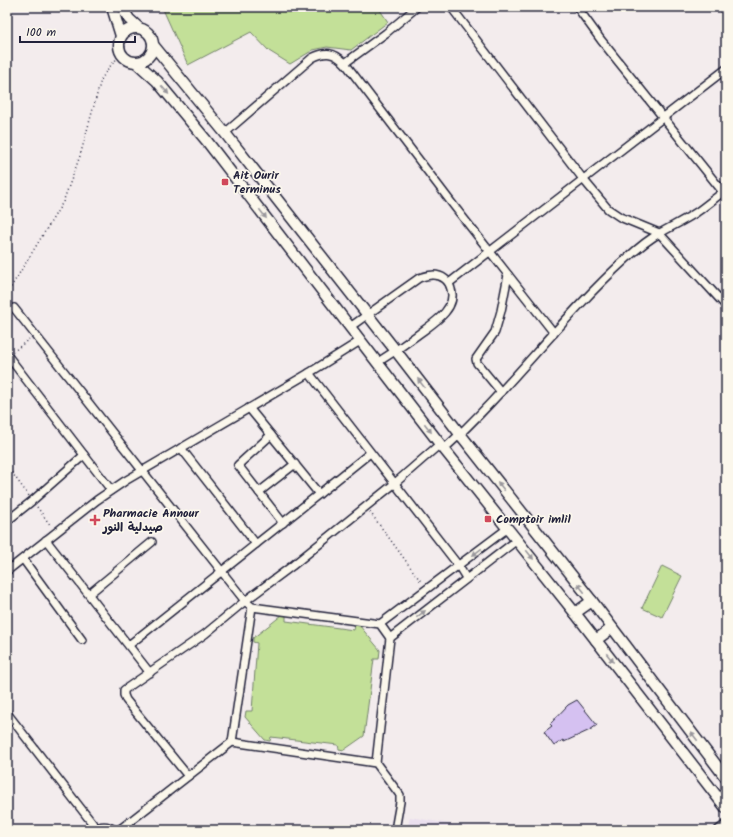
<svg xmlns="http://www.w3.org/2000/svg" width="733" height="837" font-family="Kalam,'Playpen Sans Arabic',sans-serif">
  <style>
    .built { fill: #eadfee }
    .green { fill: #c3e098; stroke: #72816a }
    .building { fill: #d5c1f1; stroke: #22223b }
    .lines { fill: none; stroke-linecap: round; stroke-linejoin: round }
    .street-casing { stroke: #22223b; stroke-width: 10 }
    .secondary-casing { stroke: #22223b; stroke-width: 13 }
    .path { stroke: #22223b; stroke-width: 1.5; stroke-dasharray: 1 3; stroke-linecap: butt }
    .street { stroke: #fbf7ec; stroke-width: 7 }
    .secondary { stroke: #fbf7ec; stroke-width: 10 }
    .oneway { fill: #99979c }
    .poi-dot { fill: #d1495b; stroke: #fbf7ec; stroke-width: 1.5 }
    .labels { text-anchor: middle; stroke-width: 3.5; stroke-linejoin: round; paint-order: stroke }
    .poi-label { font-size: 12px; font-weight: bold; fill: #22223b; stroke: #fbf7ec; text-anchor: start }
  </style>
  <rect width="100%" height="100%" fill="#f3eced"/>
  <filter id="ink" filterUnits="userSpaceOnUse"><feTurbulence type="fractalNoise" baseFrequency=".025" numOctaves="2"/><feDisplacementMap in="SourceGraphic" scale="8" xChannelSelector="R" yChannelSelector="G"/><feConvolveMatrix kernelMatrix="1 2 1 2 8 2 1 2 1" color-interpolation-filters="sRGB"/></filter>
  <g filter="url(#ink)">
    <!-- built -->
    <polygon class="built" points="410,817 483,830 407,830"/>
    <!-- green -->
    <g class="green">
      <polygon points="162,7 378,7 388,22 351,50 327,47 313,50 290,64 269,51 251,32 188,65"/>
      <polygon points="662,566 682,576 662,617 642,608"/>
      <polygon points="282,615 286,615 286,621 354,630 355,624 359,625 380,650 379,659 374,659 364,736 344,750 339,749 338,745 271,737 270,741 265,740 245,717 246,711 252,711 257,643 253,642 253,638"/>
    </g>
    <!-- building -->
    <polygon class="building" points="577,700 597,725 590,730 564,742 563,740 554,746 544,732 552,726 550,724 568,705"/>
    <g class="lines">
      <defs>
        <g id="street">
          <polyline points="451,7 583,179 608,209 620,217 659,233 726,306"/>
          <polyline points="577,7 601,40 723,192"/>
          <polyline points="725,7 726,8"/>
          <polyline points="345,63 386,33 417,7"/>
          <path d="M225 133 312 58C326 51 334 52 345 63L454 206 554 333"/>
          <polyline points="449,283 726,69"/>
          <polyline points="14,308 245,601 252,607 380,624 390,638 376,763"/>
          <path d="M350 327 419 278C428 275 437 273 445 279 449 282 450 285 451 289 458 310 430 325 416 336 404 345 391 354 378 362"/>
          <polyline points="8,356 111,490"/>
          <polyline points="309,373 458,565 466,578"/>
          <polyline points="501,392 477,363 476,359 495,332 501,311 508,275"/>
          <polyline points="249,408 319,494"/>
          <polyline points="271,435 238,465 283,523"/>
          <polyline points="181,448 256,544"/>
          <path d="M444 449C509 390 561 318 626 259 637 249 647 240 660 233 672 226 685 220 697 212 707 205 716 197 726 190"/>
          <polyline points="259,492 295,464"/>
          <polyline points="7,521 32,501 84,455"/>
          <polyline points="46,540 150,673"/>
          <polyline points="23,559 82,640"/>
          <polyline points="7,571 97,500 125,481 309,373 360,341"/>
          <polyline points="89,594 152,542"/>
          <polyline points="380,624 508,528"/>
          <polyline points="390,638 517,540"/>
          <polyline points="129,645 319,494 370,453"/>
          <polyline points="7,713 96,828"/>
          <polyline points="232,742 252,607"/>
          <polyline points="188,776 126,700 124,695 124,690 205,634 245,601 292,566 394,484 440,444"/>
          <path d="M94 830C100 825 108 825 114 830"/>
          <polyline points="119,830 232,742 376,763 400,795 400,802 395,830"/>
          <polyline points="718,830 726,824"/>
        </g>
        <g id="secondary">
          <polyline points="112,7 121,36"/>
          <polyline points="122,7 129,19 139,28"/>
          <circle cx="136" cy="45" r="17"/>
          <polyline points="154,46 225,133 396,351 460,434 592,601 726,778"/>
          <polyline points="137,63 157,81 206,140 440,444 575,613 726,808"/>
          <polyline points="575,613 592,601"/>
          <polyline points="596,640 612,628"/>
        </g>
      </defs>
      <!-- street casing -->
      <use href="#street" class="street-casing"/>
      <!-- secondary casing -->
      <use href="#secondary" class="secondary-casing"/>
      <!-- path -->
      <g class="path">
        <polyline points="9,302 7,296 8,292 63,202 80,156 101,80 107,70 121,54"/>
        <polyline points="13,352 29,339"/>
        <polyline points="7,466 29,496"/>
        <polyline points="37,507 51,526"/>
        <polyline points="370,512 422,583"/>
      </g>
      <!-- street -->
      <use href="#street" class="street"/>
      <!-- secondary -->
      <use href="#secondary" class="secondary"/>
    </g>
    <!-- one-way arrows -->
    <defs><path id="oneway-solid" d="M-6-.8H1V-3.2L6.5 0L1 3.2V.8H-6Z"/></defs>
    <g class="oneway">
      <use href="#oneway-solid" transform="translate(165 90) rotate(49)"/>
      <use href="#oneway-solid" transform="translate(263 214) rotate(53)"/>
      <use href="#oneway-solid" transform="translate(421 383) rotate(-127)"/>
      <use href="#oneway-solid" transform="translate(428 428) rotate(53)"/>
      <use href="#oneway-solid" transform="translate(501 486) rotate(-128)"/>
      <use href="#oneway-solid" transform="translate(477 552) rotate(143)"/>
      <use href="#oneway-solid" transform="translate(530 555) rotate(52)"/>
      <use href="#oneway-solid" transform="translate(581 588) rotate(-128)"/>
      <use href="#oneway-solid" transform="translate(421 614) rotate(-38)"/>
      <use href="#oneway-solid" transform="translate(610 658) rotate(52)"/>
      <use href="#oneway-solid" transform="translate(694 736) rotate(-127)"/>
    </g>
  </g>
  <!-- markers -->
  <g class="poi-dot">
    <rect x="221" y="178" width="8" height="8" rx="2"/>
    <rect x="484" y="515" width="8" height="8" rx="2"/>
    <path d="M93 514h4v4h4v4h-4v4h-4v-4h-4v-4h4z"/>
  </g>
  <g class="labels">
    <!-- poi labels -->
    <g class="poi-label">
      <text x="233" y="179">Ait Ourir<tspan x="233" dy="14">Terminus</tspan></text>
      <text x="103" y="517">Pharmacie Annour<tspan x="103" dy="14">صيدلية النور</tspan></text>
      <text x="496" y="523">Comptoir imlil</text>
    </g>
  </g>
  <!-- margin -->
  <rect width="733" height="837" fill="none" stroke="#fbf7ec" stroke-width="24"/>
  <rect x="12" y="12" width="709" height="813" fill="none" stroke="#22223b" stroke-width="1.5" filter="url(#ink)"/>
  <!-- scale -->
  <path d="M20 36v6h115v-6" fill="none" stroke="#22223b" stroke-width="2"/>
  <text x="26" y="36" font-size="12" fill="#22223b" stroke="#fbf7ec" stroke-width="3" paint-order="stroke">100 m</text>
</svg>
